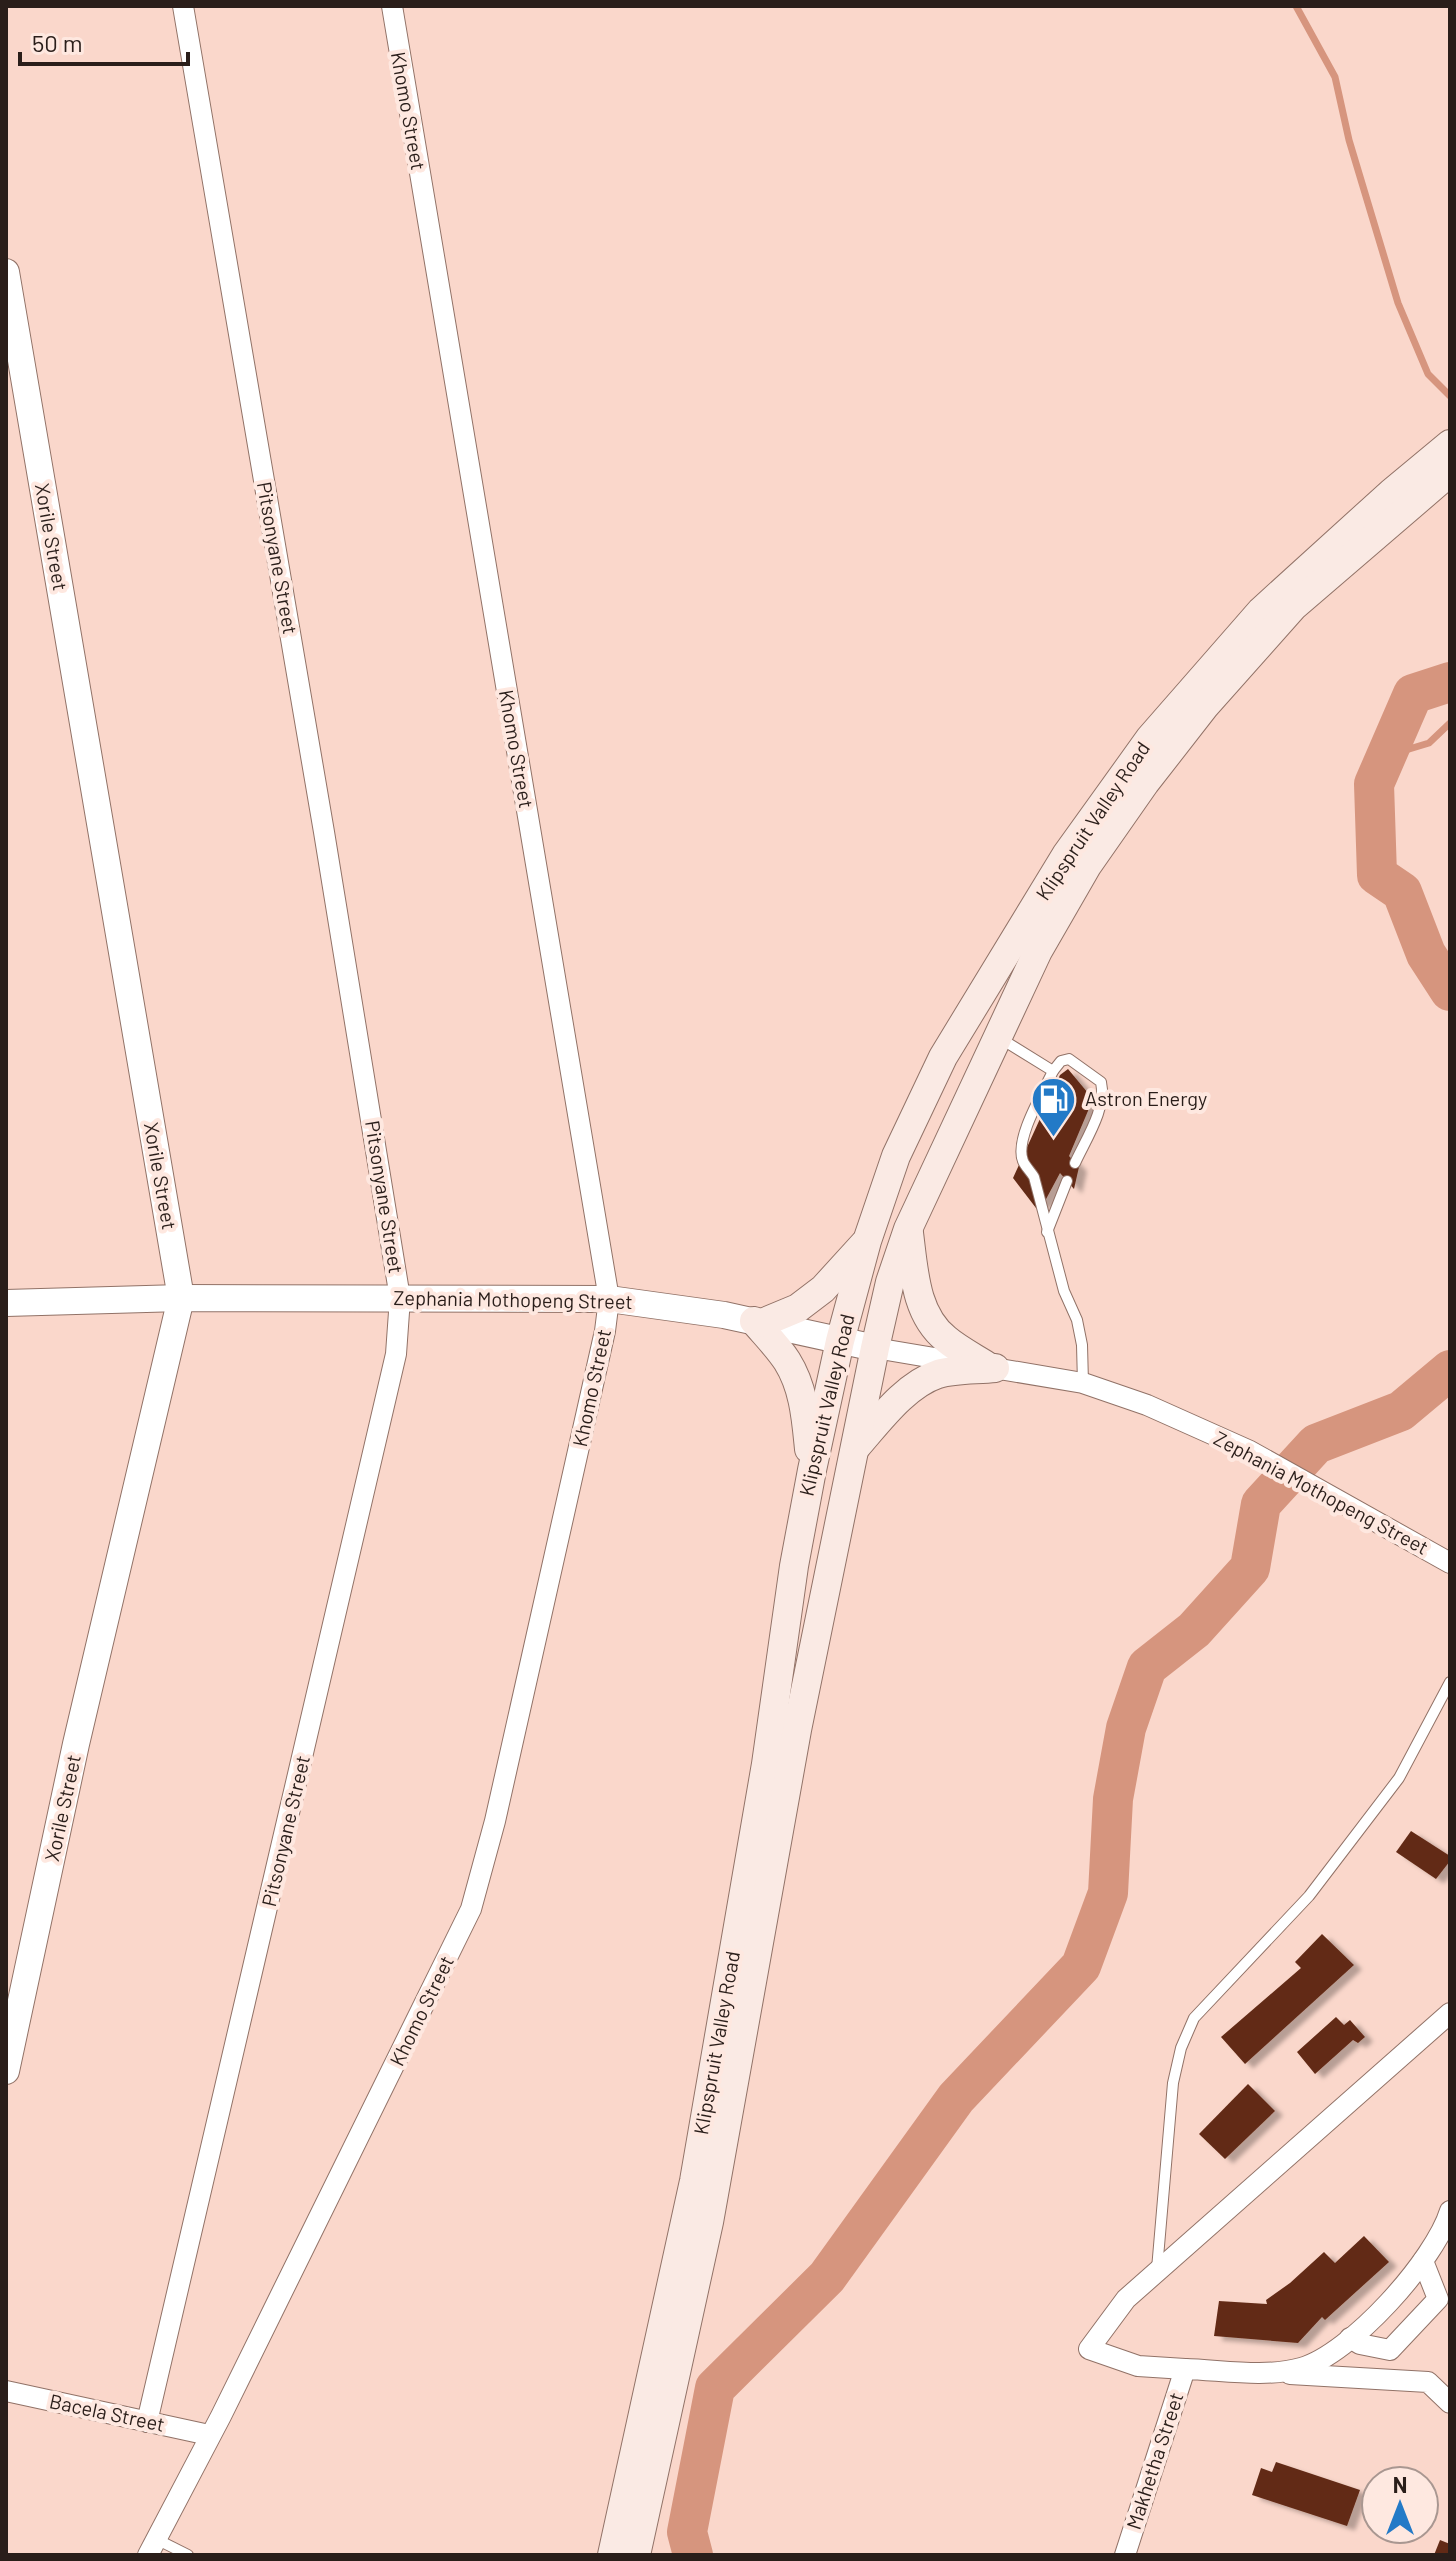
<svg xmlns="http://www.w3.org/2000/svg" width="1456" height="2561" font-family="Barlow,sans-serif">
  <style>
    .lines { fill: none; stroke-linecap: round; stroke-linejoin: round }
    .stream { stroke: #d6957e; stroke-width: 7 }
    .river { stroke: #d6957e; stroke-width: 40 }
    .building { fill: #622b16; filter: url(#shadow) }
    .service-casing { stroke: #917267; stroke-width: 12 }
    .minor-casing { stroke: #917267; stroke-width: 22 }
    .tertiary-casing { stroke: #917267; stroke-width: 28 }
    .secondary-casing { stroke: #917267; stroke-width: 30 }
    .service { stroke: #fff; stroke-width: 10 }
    .minor { stroke: #fff; stroke-width: 20 }
    .tertiary { stroke: #fff; stroke-width: 26 }
    .secondary { stroke: #faeae4; stroke-width: 28 }
    .labels { text-anchor: middle; stroke-width: 8; stroke-linejoin: round; paint-order: stroke }
    .street-label { font-size: 20px; fill: #2a1e1a; stroke: #fee8e0 }
    .poi-label { font-size: 20px; fill: #2a1e1a; stroke: #fee8e0; text-anchor: start }
  </style>
  <defs>
    <filter id="shadow"><feDropShadow dx="8" dy="4.5" stdDeviation="2" flood-color="#0004"/></filter>
  </defs>
  <rect width="100%" height="100%" fill="#fad7cb"/>
  <g class="lines">
    <!-- stream -->
    <g class="stream">
      <polyline points="1296,6 1335,77 1349,140 1398,303 1428,374 1450,396"/>
      <polyline points="1386,756 1429,743 1450,723"/>
    </g>
    <!-- river -->
    <g class="river">
      <polyline points="1450,682 1413,694 1374,784 1377,875 1402,892 1426,954 1450,991"/>
      <polyline points="693,2555 687,2532 715,2388 827,2277 956,2098 1081,1966 1108,1893 1113,1799 1126,1728 1147,1667 1194,1630 1250,1568 1261,1504 1316,1444 1401,1411 1450,1370"/>
    </g>
  </g>
  <!-- building -->
  <g class="building">
    <polygon points="1068,1069 1093,1099 1069,1156 1079,1167 1074,1189 1060,1173 1045,1201 1036,1208 1013,1178 1060,1075"/>
    <polygon points="1411,1831 1450,1856 1450,1861 1436,1879 1396,1852"/>
    <polygon points="1322,1934 1354,1965 1245,2064 1221,2037 1301,1968 1295,1962"/>
    <polygon points="1336,2017 1344,2025 1350,2020 1365,2037 1358,2043 1353,2040 1315,2074 1297,2052"/>
    <polygon points="1248,2084 1275,2111 1225,2159 1199,2134"/>
    <polygon points="1364,2236 1389,2262 1325,2320 1322,2317 1298,2343 1214,2336 1219,2301 1267,2304 1266,2300 1290,2283 1324,2252 1335,2263"/>
    <polygon points="1276,2462 1360,2490 1347,2526 1252,2495 1261,2468 1272,2472"/>
    <polygon points="1440,2540 1450,2544 1450,2555 1434,2555"/>
  </g>
  <g class="lines">
    <defs>
      <g id="service">
        <path d="M998 1037 1053 1071C1044 1091 1014 1139 1023 1161 1025 1166 1031 1172 1034 1177L1064 1291 1077 1320 1082 1345 1083 1383"/>
        <path d="M1053 1071 1061 1061 1069 1059 1101 1082C1107 1108 1086 1139 1075 1163"/>
        <polyline points="1047,1232 1067,1181"/>
        <polyline points="1157,2269 1173,2083 1181,2048 1194,2018 1309,1896 1399,1778 1450,1682"/>
        <polyline points="156,2539 188,2555"/>
      </g>
      <g id="minor">
        <polyline points="875,1348 1083,1383 1147,1405 1250,1451 1450,1563"/>
        <polyline points="1350,2338 1360,2344 1390,2350 1438,2299 1423,2261"/>
        <polyline points="1185,2369 1138,2366 1089,2349 1126,2299 1450,2013"/>
        <polyline points="1290,2374 1428,2382 1450,2403"/>
        <polyline points="6,2391 209,2435"/>
        <polyline points="147,2422 396,1354 400,1298 324,832 183,6"/>
        <polyline points="148,2555 221,2416 471,1909 495,1821 605,1331 609,1299 392,6"/>
        <path d="M1125 2555 1185 2369C1222 2370 1265 2378 1301 2368 1351 2354 1435 2260 1450 2211"/>
      </g>
      <g id="tertiary">
        <polyline points="6,272 181,1298 76,1744 6,2071"/>
        <polyline points="6,1303 181,1298 609,1299 724,1315 875,1348"/>
      </g>
      <g id="secondary">
        <path d="M909 1233C914 1271 915 1314 946 1339 959 1350 975 1358 989 1367"/>
        <path d="M754 1321C765 1334 778 1347 787 1361 804 1388 806 1419 809 1449"/>
        <polyline points="762,1323 798,1308 823,1289 864,1244"/>
        <path d="M857 1446C879 1421 905 1385 938 1374 955 1369 977 1370 995 1368"/>
        <polyline points="612,2555 694,2181 766,1764 794,1566 812,1470 840,1341 867,1241 896,1156 943,1057 1066,855 1150,738 1261,611 1391,493 1450,444"/>
        <polyline points="636,2555 709,2222 797,1730 875,1348 890,1282 908,1229 1038,951 1087,866 1145,783 1205,706 1293,607 1450,472"/>
      </g>
    </defs>
    <!-- service casing -->
    <use href="#service" class="service-casing"/>
    <!-- minor casing -->
    <use href="#minor" class="minor-casing"/>
    <!-- tertiary casing -->
    <use href="#tertiary" class="tertiary-casing"/>
    <!-- secondary casing -->
    <use href="#secondary" class="secondary-casing"/>
    <!-- service -->
    <use href="#service" class="service"/>
    <!-- minor -->
    <use href="#minor" class="minor"/>
    <!-- tertiary -->
    <use href="#tertiary" class="tertiary"/>
    <!-- secondary -->
    <use href="#secondary" class="secondary"/>
  </g>
  <!-- icons -->
  <defs>
    <symbol id="fuel-pin" viewBox="-11 -11 22 30"><path d="M0 17L-7.5 6A9.5 9.5 0 1 1 7.5 6Z" fill="#237ac7" stroke="#fee8e0"/><path d="M-5.5-6h7V0h2V4h1.3V-2.5L3-4.5l.8-.8L6-3V5H2.5V1h-1V6h-7ZM-4.2-4.7v3.2H.2V-4.7Z" fill="#fff"/></symbol>
  </defs>
  <g fill-rule="evenodd">
    <use href="#fuel-pin" x="1028" y="1074" width="51" height="69"/>
  </g>
  <g class="labels">
    <!-- street labels -->
    <g class="street-label">
      <text transform="translate(408 111) rotate(80)" y="7">Khomo Street</text>
      <text transform="translate(51 537) rotate(80)" y="7">Xorile Street</text>
      <text transform="translate(277 558) rotate(80)" y="7">Pitsonyane Street</text>
      <text transform="translate(516 749) rotate(80)" y="7">Khomo Street</text>
      <text transform="translate(1093 821) rotate(-56)" y="7">Klipspruit Valley Road</text>
      <text transform="translate(160 1176) rotate(80)" y="7">Xorile Street</text>
      <text transform="translate(384 1197) rotate(81)" y="7">Pitsonyane Street</text>
      <text transform="translate(513 1300) rotate(1)" y="7">Zephania Mothopeng Street</text>
      <text transform="translate(592 1388) rotate(-78)" y="7">Khomo Street</text>
      <text transform="translate(827 1405) rotate(-77)" y="7">Klipspruit Valley Road</text>
      <text transform="translate(1321 1493) rotate(28)" y="7">Zephania Mothopeng Street</text>
      <text transform="translate(63 1808) rotate(-78)" y="7">Xorile Street</text>
      <text transform="translate(286 1831) rotate(-77)" y="7">Pitsonyane Street</text>
      <text transform="translate(422 2011) rotate(-64)" y="7">Khomo Street</text>
      <text transform="translate(717 2043) rotate(-80)" y="7">Klipspruit Valley Road</text>
      <text transform="translate(107 2413) rotate(12)" y="7">Bacela Street</text>
      <text transform="translate(1155 2461) rotate(-72)" y="7">Makhetha Street</text>
    </g>
    <!-- poi labels -->
    <g class="poi-label">
      <text x="1085" y="1106">Astron Energy</text>
    </g>
  </g>
  <!-- border -->
  <rect width="1456" height="2561" fill="none" stroke="#2a1e1a" stroke-width="16"/>
  <!-- north arrow -->
  <g transform="translate(1400 2505)"><circle r="38" fill="#fee8e0" stroke="#a99791" stroke-width="2"/>
  <path d="M0-6L14 30L0 20L-14 30Z" fill="#237ac7"/>
  <text y="-12" font-size="22" font-weight="bold" text-anchor="middle" fill="#2a1e1a">N</text>
  </g>
  <!-- scale -->
  <path d="M20 52v12h168v-12" fill="none" stroke="#2a1e1a" stroke-width="4"/>
  <text x="32" y="52" font-size="24" fill="#2a1e1a" stroke="#fee8e0" stroke-width="6" paint-order="stroke">50 m</text>
</svg>
